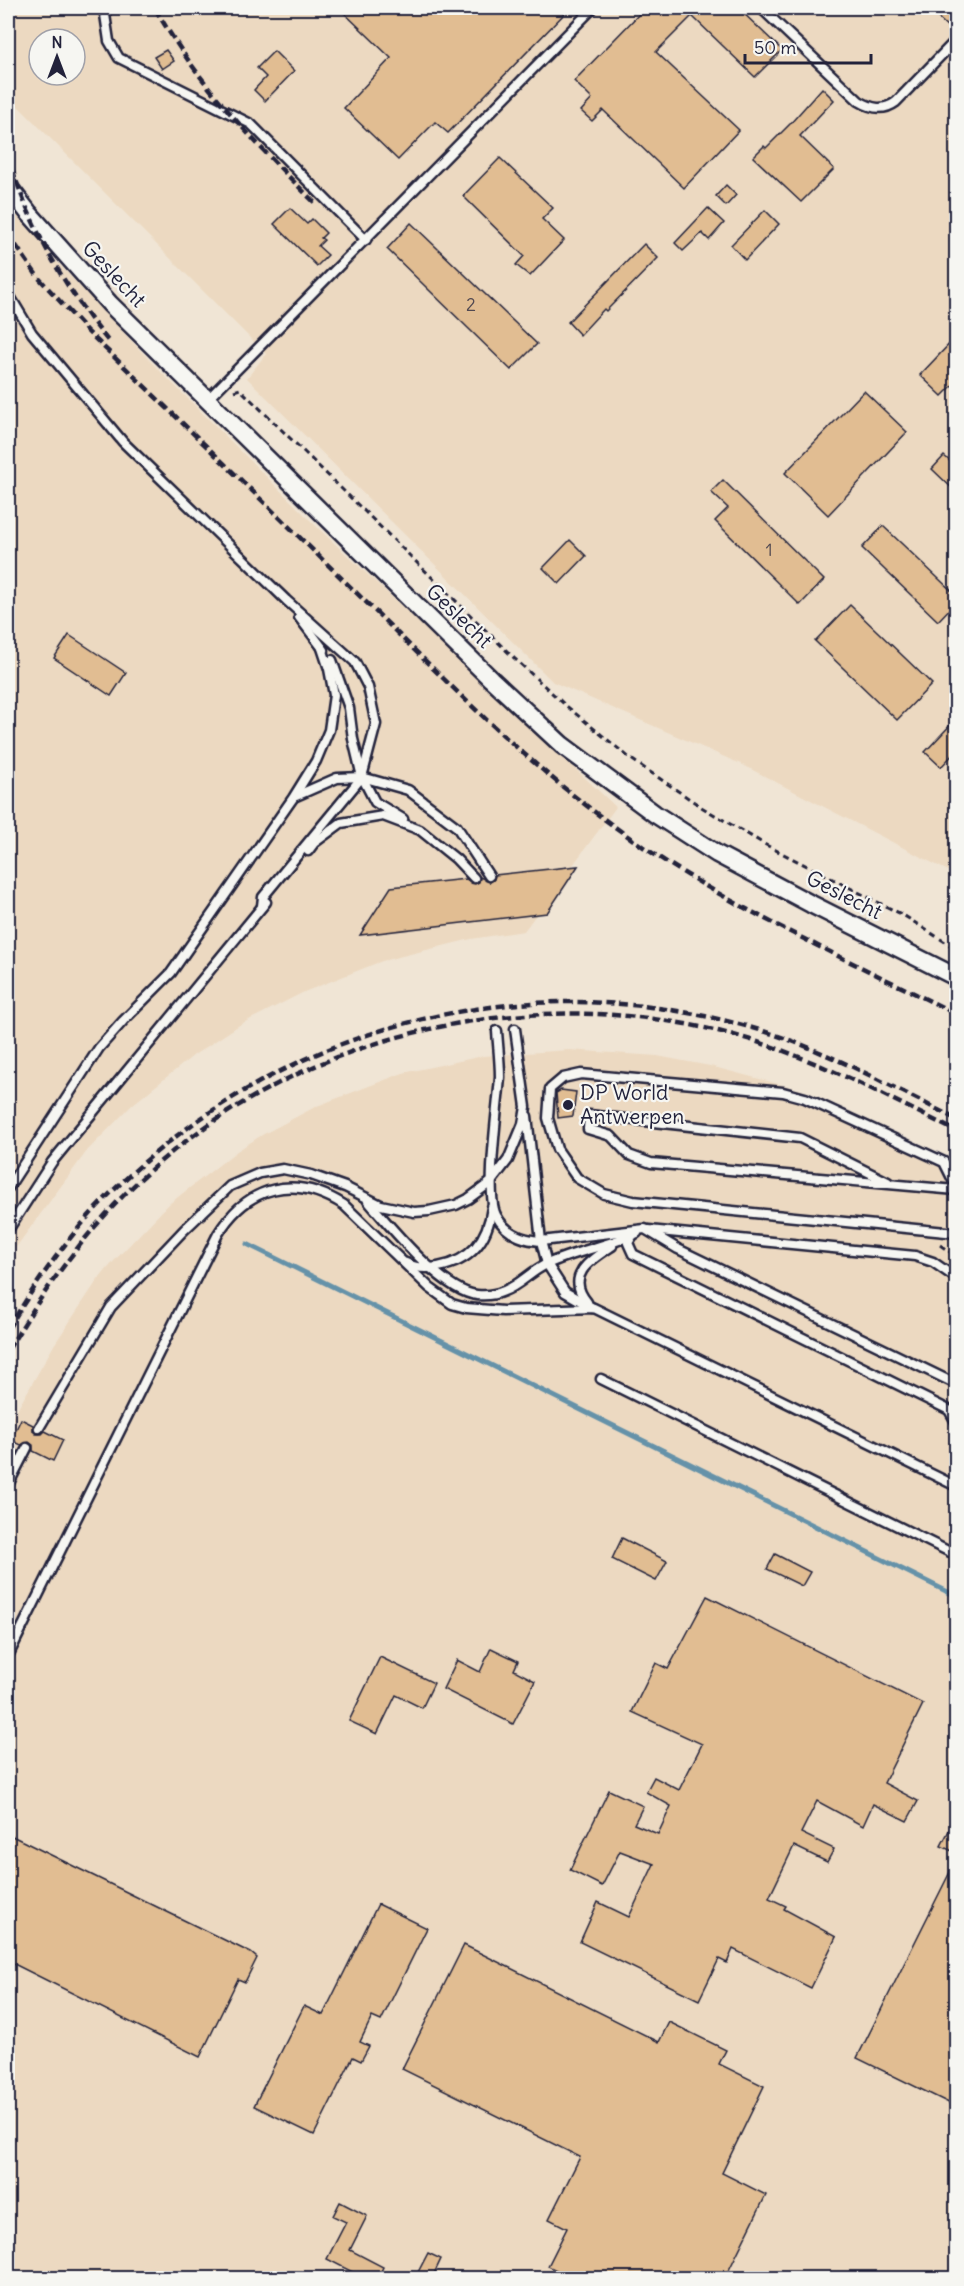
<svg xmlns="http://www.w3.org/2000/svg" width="964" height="2286" font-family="Delius,sans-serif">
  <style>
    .built { fill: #ecd9c1; fill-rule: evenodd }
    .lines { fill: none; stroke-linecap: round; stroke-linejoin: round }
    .stream { stroke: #6592a9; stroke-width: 5 }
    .building { fill: #e1bd92; stroke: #22223b; stroke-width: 1.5 }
    .service-casing { stroke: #22223b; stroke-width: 13 }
    .minor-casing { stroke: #22223b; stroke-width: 21 }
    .path { stroke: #22223b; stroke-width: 3; stroke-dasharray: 6 4.5; stroke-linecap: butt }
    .service { stroke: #f6f6f2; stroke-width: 8 }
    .minor { stroke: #f6f6f2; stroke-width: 16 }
    .rail { stroke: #22223b; stroke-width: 4.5; stroke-dasharray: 9 4.5; stroke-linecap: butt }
    .poi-dot { fill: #22223b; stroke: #f6f6f2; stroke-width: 2 }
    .labels { text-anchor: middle; stroke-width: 4.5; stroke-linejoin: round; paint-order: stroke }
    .number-label { font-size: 18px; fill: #524951 }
    .street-label { font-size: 21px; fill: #22223b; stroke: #f6f6f2 }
    .poi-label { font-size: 21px; fill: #22223b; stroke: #f6f6f2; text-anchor: start }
  </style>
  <rect width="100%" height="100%" fill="#f0e5d5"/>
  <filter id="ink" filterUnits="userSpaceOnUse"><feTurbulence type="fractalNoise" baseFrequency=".0167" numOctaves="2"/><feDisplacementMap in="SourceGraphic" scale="12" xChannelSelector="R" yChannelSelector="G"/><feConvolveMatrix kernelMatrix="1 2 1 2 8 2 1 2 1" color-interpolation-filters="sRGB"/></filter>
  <g filter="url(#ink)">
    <!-- built -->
    <g class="built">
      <path d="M8 8H956V875L743 765 553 682 247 378 266 354 8 96ZM39 39H75V75H39Z"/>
      <polygon points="8,201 57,262 155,366 318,528 616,807 524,931 471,939 382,961 304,992 241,1024 194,1055 132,1105 87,1151 8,1258"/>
      <polygon points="569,1050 657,1056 710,1066 801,1090 956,1162 956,2278 8,2278 8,1430 12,1419 54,1345 97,1281 114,1261 169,1204 237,1151 262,1135 317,1106 403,1073 483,1056"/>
    </g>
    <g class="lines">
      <!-- stream -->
      <polyline class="stream" points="247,1244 956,1596"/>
    </g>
    <!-- building -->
    <g class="building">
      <polygon points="339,8 570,8 448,133 435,122 398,160 344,108 391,58"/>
      <polygon points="645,8 738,8 782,50 755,77 692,16 656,52 739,130 684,188 603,110 592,121 581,111 592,99 574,81"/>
      <polygon points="941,8 957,8 957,21 949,28 934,14"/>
      <polygon points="166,50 174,61 162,69 154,57"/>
      <polygon points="274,51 294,71 265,101 254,90 266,77 257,68"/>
      <polygon points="822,88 834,100 800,136 834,169 801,202 753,157 764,146 766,148 790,124"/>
      <polygon points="500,158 553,208 542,219 564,240 530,276 516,265 524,256 463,196"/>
      <polygon points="726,185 736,195 726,206 716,196"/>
      <polygon points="290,208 307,224 312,219 326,233 321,238 324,240 318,246 328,255 317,266 274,224"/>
      <polygon points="708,208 724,223 709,240 702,233 683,251 675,243"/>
      <polygon points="765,210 779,224 745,260 731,245"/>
      <polygon points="411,223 537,344 511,370 387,249"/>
      <polygon points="644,244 658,258 606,311 604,309 580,335 568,322"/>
      <polygon points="957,336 957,381 942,396 920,375"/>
      <polygon points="864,391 907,432 828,515 785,473"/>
      <polygon points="944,456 957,467 957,493 932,469"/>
      <polygon points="723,480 824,580 800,605 715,521 728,508 711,492"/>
      <polygon points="883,526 957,596 957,601 938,621 862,548"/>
      <polygon points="570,540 586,556 559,584 543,568"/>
      <polygon points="850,605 932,684 897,720 815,641"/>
      <polygon points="69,635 126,673 111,696 54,658"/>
      <polygon points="957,718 957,750 941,767 925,752"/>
      <polygon points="578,866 547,913 360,935 391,887 466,879 475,884 479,882 480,877 490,882 494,879 495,875"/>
      <polygon points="561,1090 576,1092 573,1116 558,1118 556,1093"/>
      <polygon points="21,1419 33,1425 33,1431 36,1434 42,1434 45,1431 63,1440 53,1461 33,1451 33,1445 29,1442 21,1445 11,1440"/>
      <polygon points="622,1538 667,1561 656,1581 612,1559"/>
      <polygon points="775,1554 810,1572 802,1586 767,1569"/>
      <polygon points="707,1596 923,1704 884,1783 918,1801 907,1821 873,1804 863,1826 817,1801 801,1833 834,1849 827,1862 794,1846 769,1898 786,1906 784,1909 836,1937 811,1988 733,1949 727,1963 719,1959 699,2000 580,1942 598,1902 629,1917 654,1864 620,1851 602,1886 570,1870 609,1790 643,1806 634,1824 658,1834 671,1806 646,1792 654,1777 679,1790 702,1744 632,1712 656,1663 668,1669"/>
      <polygon points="491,1648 518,1661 514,1670 535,1681 513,1724 443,1689 457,1660 480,1672"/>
      <polygon points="380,1657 434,1683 422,1708 396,1695 377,1734 349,1721"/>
      <polygon points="957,1815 957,1853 941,1846"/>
      <polygon points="8,1834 251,1953 257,1958 245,1982 238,1979 200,2057 8,1961"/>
      <polygon points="957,1858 957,2107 857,2058"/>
      <polygon points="378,1904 427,1928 381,2021 372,2017 360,2042 369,2046 361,2061 353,2057 314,2135 254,2106 304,2006 323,2015"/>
      <polygon points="464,1945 659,2042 669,2022 726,2050 719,2064 764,2086 722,2173 766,2195 725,2278 572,2278 548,2266 567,2228 549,2219 580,2157 402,2069"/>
      <polygon points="340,2202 367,2216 350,2250 383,2267 378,2278 364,2278 327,2259 346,2222 333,2216"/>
      <polygon points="428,2253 441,2259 432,2278 415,2278"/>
    </g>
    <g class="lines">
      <defs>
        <g id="service">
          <polyline points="104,8 109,41 119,58 251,124 366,240"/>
          <path d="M761 8 859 101C872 109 884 111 896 102L956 40"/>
          <polyline points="8,293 32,333 123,442 286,600 355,662 368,687 376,724 362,777 263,897 262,906"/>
          <polyline points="207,400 593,8"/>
          <polyline points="299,617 324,650"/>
          <polyline points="332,660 349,708 353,739 362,777 375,802 403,819"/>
          <polyline points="296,796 337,778 362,777 408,790 457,827 489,876"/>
          <polyline points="308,851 314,843 341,823 383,816 420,830 456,859 474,878"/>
          <path d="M497 1031C498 1046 500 1062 500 1077 498 1106 485 1194 496 1215 505 1233 522 1240 541 1241L645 1229 678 1249 956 1384"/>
          <polyline points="527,1116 541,1241 547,1264 565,1292 593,1308"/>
          <polyline points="888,1182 800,1138 589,1115 588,1129 611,1136 629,1155 651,1163 956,1190"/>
          <polyline points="956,1186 944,1162 805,1098 783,1092 581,1074 563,1078 550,1089 548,1118 557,1149 577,1178 604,1194 633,1201 956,1233"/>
          <polyline points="8,1188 99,1048 123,1021 171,973 293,798 316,761 329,730 334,695 329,669 322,648"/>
          <path d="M368 1201C390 1226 443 1292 477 1295 486 1296 497 1294 504 1291 520 1285 531 1271 547 1264 576 1251 608 1246 637 1233"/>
          <polyline points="8,1230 52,1162 266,902"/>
          <polyline points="649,1230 915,1256 933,1262 956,1278"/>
          <polyline points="633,1235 628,1243 633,1254 949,1410 956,1422"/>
          <path d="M406 1263C416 1269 426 1269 438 1267 471 1261 488 1240 492 1207"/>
          <path d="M587 1302C564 1275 592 1259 612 1246"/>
          <polyline points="601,1379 956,1555"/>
          <polyline points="39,1428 111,1307 184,1230 230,1186 260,1173 283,1169 311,1175 345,1187 381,1205 414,1212 429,1211 456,1205 468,1199 491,1182 508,1160 523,1124 526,1107 515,1029"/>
          <polyline points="8,1485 27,1448"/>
          <path d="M8 1656 218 1234C248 1185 295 1174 344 1205L430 1288 452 1304 466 1308 503 1311 594 1308 956 1486"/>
        </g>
        <polyline id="minor" points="8,186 28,212 110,304 491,679 562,745 655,814 717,854 811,904 956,977"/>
      </defs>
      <!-- service casing -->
      <use href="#service" class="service-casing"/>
      <!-- minor casing -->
      <use href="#minor" class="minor-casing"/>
      <!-- path -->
      <g class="path">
        <polyline points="234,391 240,389 514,658 564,704 631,759 703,808 766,845 903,915 956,949"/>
        <polyline points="940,1245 956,1256"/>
      </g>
      <!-- service -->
      <use href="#service" class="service"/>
      <!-- minor -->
      <use href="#minor" class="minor"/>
      <!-- rail -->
      <g class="rail">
        <path d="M155 8C197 83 255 143 316 204"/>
        <path d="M8 156C29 225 63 286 109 342"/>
        <path d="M8 234 38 277 86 330C182 422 277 515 372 608 452 687 530 767 622 832 725 906 843 957 956 1014"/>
        <path d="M8 1329C39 1278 74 1227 118 1186 288 1024 520 964 746 1026 820 1046 888 1085 956 1119"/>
        <path d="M8 1350C41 1295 78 1242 123 1196 276 1042 508 980 718 1031 803 1051 879 1093 956 1131"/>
      </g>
    </g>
  </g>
  <!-- markers -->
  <circle class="poi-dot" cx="568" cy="1105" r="6"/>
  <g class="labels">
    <!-- number labels -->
    <g class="number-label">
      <text x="471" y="311">2</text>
      <text x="769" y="556">1</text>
    </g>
    <!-- street labels -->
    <g class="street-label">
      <text transform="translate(114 274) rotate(47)" y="7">Geslecht</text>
      <text transform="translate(459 616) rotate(44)" y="7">Geslecht</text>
      <text transform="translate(844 895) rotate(27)" y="7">Geslecht</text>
    </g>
    <!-- poi labels -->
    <g class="poi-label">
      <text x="580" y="1100">DP World<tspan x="580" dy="24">Antwerpen</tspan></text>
    </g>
  </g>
  <!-- margin -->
  <rect width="964" height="2286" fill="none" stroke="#f6f6f2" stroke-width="30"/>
  <rect x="15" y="15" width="934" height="2256" fill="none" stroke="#22223b" stroke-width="2" filter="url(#ink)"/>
  <!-- north arrow -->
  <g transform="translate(57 57)"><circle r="28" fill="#f6f6f2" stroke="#a1a1a9" stroke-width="1.5"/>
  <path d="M0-4.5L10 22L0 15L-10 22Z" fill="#22223b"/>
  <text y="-9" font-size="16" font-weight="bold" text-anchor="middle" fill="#22223b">N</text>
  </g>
  <!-- scale -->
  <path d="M745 54v9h126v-9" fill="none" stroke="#22223b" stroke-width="3"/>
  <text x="754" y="54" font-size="18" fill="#22223b" stroke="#f6f6f2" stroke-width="4.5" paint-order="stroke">50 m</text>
</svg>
